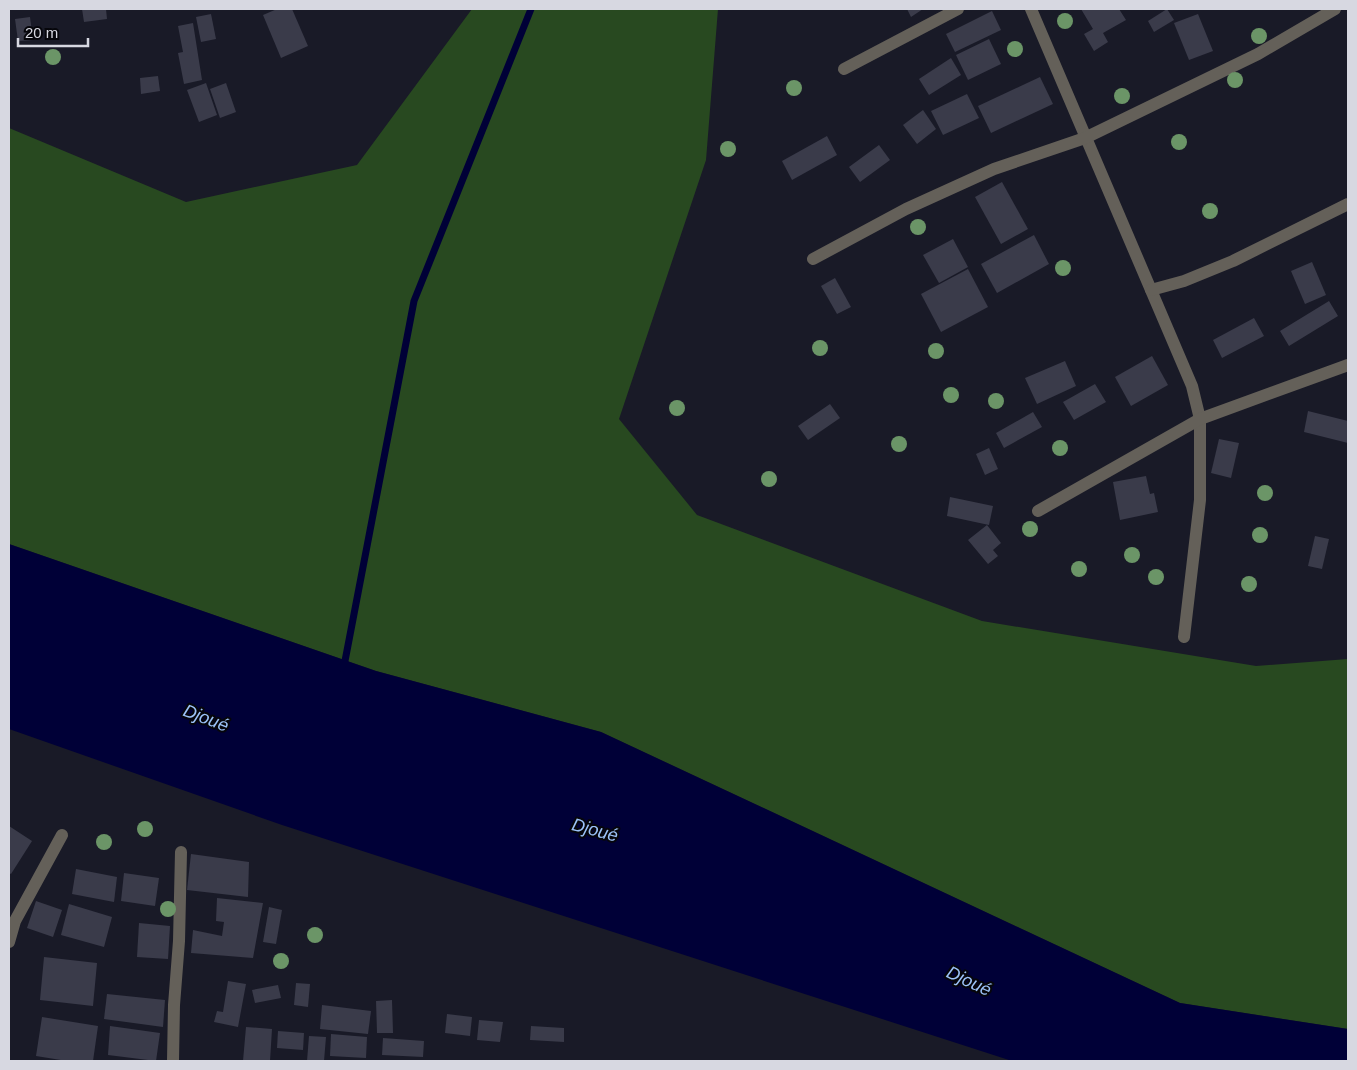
<svg xmlns="http://www.w3.org/2000/svg" width="1357" height="1070" font-family="Helvetica,sans-serif">
  <style>
    .green { fill: #284920 }
    .water { fill: #000037 }
    .lines { fill: none; stroke-linecap: round; stroke-linejoin: round }
    .stream { stroke: #000037; stroke-width: 7 }
    .building { fill: #3a3b4a }
    .minor { stroke: #646059; stroke-width: 12 }
    .tree { fill: #6b9567 }
    .labels { text-anchor: middle; stroke-width: 4; stroke-linejoin: round; paint-order: stroke }
    .water-label { font-size: 18px; font-style: italic; fill: #9cc2f8; stroke: #06060b }
  </style>
  <rect width="100%" height="100%" fill="#191a27"/>
  <!-- green -->
  <polygon class="green" points="472,9 718,9 706,160 619,419 697,515 982,621 1256,666 1348,659 1348,1029 1180,1003 601,732 376,671 9,544 9,128 186,202 357,165"/>
  <!-- water -->
  <polygon class="water" points="9,544 376,671 601,732 1180,1003 1348,1029 1348,1061 1012,1061 282,825 9,729"/>
  <g class="lines">
    <!-- stream -->
    <polyline class="stream" points="341,668 345,661 414,301 531,9"/>
  </g>
  <!-- building -->
  <g class="building">
    <polygon points="82,9 106,9 107,19 84,22"/>
    <polygon points="277,9 292,9 308,46 281,58 263,15"/>
    <polygon points="907,9 923,9 911,17"/>
    <polygon points="1081,9 1119,9 1126,20 1103,33 1108,42 1094,51 1084,34 1093,29"/>
    <polygon points="1167,9 1174,20 1154,32 1148,21"/>
    <polygon points="992,11 1001,30 955,52 946,34"/>
    <polygon points="211,14 216,39 201,42 196,17"/>
    <polygon points="1198,14 1213,51 1189,60 1174,23"/>
    <polygon points="30,17 33,40 18,41 15,19"/>
    <polygon points="193,23 202,80 184,84 178,53 183,52 178,26"/>
    <polygon points="989,39 1001,64 968,80 956,55"/>
    <polygon points="951,58 961,75 929,95 919,79"/>
    <polygon points="158,76 160,91 141,94 140,78"/>
    <polygon points="1040,77 1053,104 991,133 978,106"/>
    <polygon points="206,83 217,115 199,122 187,90"/>
    <polygon points="226,83 236,112 220,118 210,89"/>
    <polygon points="967,94 979,118 943,135 931,111"/>
    <polygon points="923,110 936,129 917,144 903,125"/>
    <polygon points="827,136 837,155 792,180 782,161"/>
    <polygon points="879,145 890,160 860,182 849,167"/>
    <polygon points="1002,182 1028,229 1001,244 975,197"/>
    <polygon points="1034,235 1049,264 997,293 981,264"/>
    <polygon points="953,239 968,267 939,283 923,255"/>
    <polygon points="1312,262 1326,295 1305,304 1291,271"/>
    <polygon points="968,269 988,307 941,332 921,294"/>
    <polygon points="835,278 851,307 837,314 821,286"/>
    <polygon points="1329,301 1338,316 1289,346 1280,331"/>
    <polygon points="1254,318 1264,336 1222,358 1213,340"/>
    <polygon points="1152,356 1168,385 1131,406 1115,377"/>
    <polygon points="1065,361 1076,386 1037,404 1025,378"/>
    <polygon points="1095,384 1106,402 1074,420 1063,402"/>
    <polygon points="830,404 840,418 808,440 798,426"/>
    <polygon points="1308,411 1348,421 1348,443 1304,432"/>
    <polygon points="1033,412 1042,427 1004,448 996,433"/>
    <polygon points="1219,439 1239,443 1231,478 1211,473"/>
    <polygon points="989,448 998,469 985,475 976,454"/>
    <polygon points="1146,476 1150,494 1154,493 1158,512 1120,520 1113,482"/>
    <polygon points="950,497 993,506 989,525 947,516"/>
    <polygon points="987,525 1001,543 993,550 998,556 988,564 968,540"/>
    <polygon points="1315,536 1329,539 1322,569 1308,566"/>
    <polygon points="9,826 32,841 11,874 9,873"/>
    <polygon points="191,854 249,862 248,897 187,890"/>
    <polygon points="76,869 117,877 114,902 72,894"/>
    <polygon points="124,873 159,878 155,906 121,901"/>
    <polygon points="217,898 263,903 253,958 191,953 193,930 222,936 224,922 216,921"/>
    <polygon points="36,901 62,910 53,937 27,928"/>
    <polygon points="69,904 112,917 104,947 61,935"/>
    <polygon points="269,907 282,910 276,944 263,942"/>
    <polygon points="139,923 170,926 168,959 137,957"/>
    <polygon points="44,957 97,963 93,1006 40,1000"/>
    <polygon points="228,981 246,984 238,1027 214,1022 217,1011 223,1012"/>
    <polygon points="296,983 310,984 308,1007 294,1005"/>
    <polygon points="278,985 281,998 255,1003 252,990"/>
    <polygon points="107,994 165,1000 163,1027 104,1019"/>
    <polygon points="392,1000 393,1033 377,1033 376,1001"/>
    <polygon points="322,1005 371,1011 368,1034 320,1029"/>
    <polygon points="447,1014 472,1017 470,1036 445,1033"/>
    <polygon points="42,1017 98,1026 93,1061 67,1061 36,1056"/>
    <polygon points="479,1020 503,1022 500,1042 477,1040"/>
    <polygon points="110,1026 160,1033 156,1061 108,1055"/>
    <polygon points="531,1026 564,1028 564,1042 530,1040"/>
    <polygon points="246,1027 272,1029 270,1061 243,1061"/>
    <polygon points="278,1031 304,1033 303,1050 277,1048"/>
    <polygon points="331,1034 367,1037 366,1058 330,1056"/>
    <polygon points="309,1036 326,1037 324,1061 307,1061"/>
    <polygon points="383,1038 424,1041 423,1057 382,1055"/>
  </g>
  <g class="lines">
    <!-- minor -->
    <g class="minor">
      <polyline points="1031,9 1192,386 1200,419 1200,500 1184,637"/>
      <polyline points="844,69 958,9"/>
      <polyline points="813,259 906,209 994,169 1085,138 1258,54 1335,9"/>
      <polyline points="1151,290 1184,281 1233,261 1348,204"/>
      <polyline points="1038,511 1200,419 1348,365"/>
      <polyline points="9,942 15,921 62,835"/>
      <polyline points="173,1061 174,1005 179,941 181,852"/>
    </g>
  </g>
  <!-- trees -->
  <g class="tree">
    <circle cx="1065" cy="21" r="8"/>
    <circle cx="1259" cy="36" r="8"/>
    <circle cx="1015" cy="49" r="8"/>
    <circle cx="53" cy="57" r="8"/>
    <circle cx="1235" cy="80" r="8"/>
    <circle cx="794" cy="88" r="8"/>
    <circle cx="1122" cy="96" r="8"/>
    <circle cx="1179" cy="142" r="8"/>
    <circle cx="728" cy="149" r="8"/>
    <circle cx="1210" cy="211" r="8"/>
    <circle cx="918" cy="227" r="8"/>
    <circle cx="1063" cy="268" r="8"/>
    <circle cx="820" cy="348" r="8"/>
    <circle cx="936" cy="351" r="8"/>
    <circle cx="951" cy="395" r="8"/>
    <circle cx="996" cy="401" r="8"/>
    <circle cx="677" cy="408" r="8"/>
    <circle cx="899" cy="444" r="8"/>
    <circle cx="1060" cy="448" r="8"/>
    <circle cx="769" cy="479" r="8"/>
    <circle cx="1265" cy="493" r="8"/>
    <circle cx="1030" cy="529" r="8"/>
    <circle cx="1260" cy="535" r="8"/>
    <circle cx="1132" cy="555" r="8"/>
    <circle cx="1079" cy="569" r="8"/>
    <circle cx="1156" cy="577" r="8"/>
    <circle cx="1249" cy="584" r="8"/>
    <circle cx="145" cy="829" r="8"/>
    <circle cx="104" cy="842" r="8"/>
    <circle cx="168" cy="909" r="8"/>
    <circle cx="315" cy="935" r="8"/>
    <circle cx="281" cy="961" r="8"/>
  </g>
  <g class="labels">
    <!-- water labels -->
    <g class="water-label">
      <text transform="translate(206 718) rotate(21)" y="6">Djoué</text>
      <text transform="translate(595 830) rotate(15)" y="6">Djoué</text>
      <text transform="translate(969 981) rotate(25)" y="6">Djoué</text>
    </g>
  </g>
  <!-- border -->
  <rect width="1357" height="1070" fill="none" stroke="#d7d8e1" stroke-width="20"/>
  <!-- scale -->
  <path d="M18 38v8h70v-8" fill="none" stroke="#d7d8e1" stroke-width="2.5"/>
  <text x="25" y="38" font-size="15" fill="#d7d8e1" stroke="#06060b" stroke-width="4" paint-order="stroke">20 m</text>
</svg>
